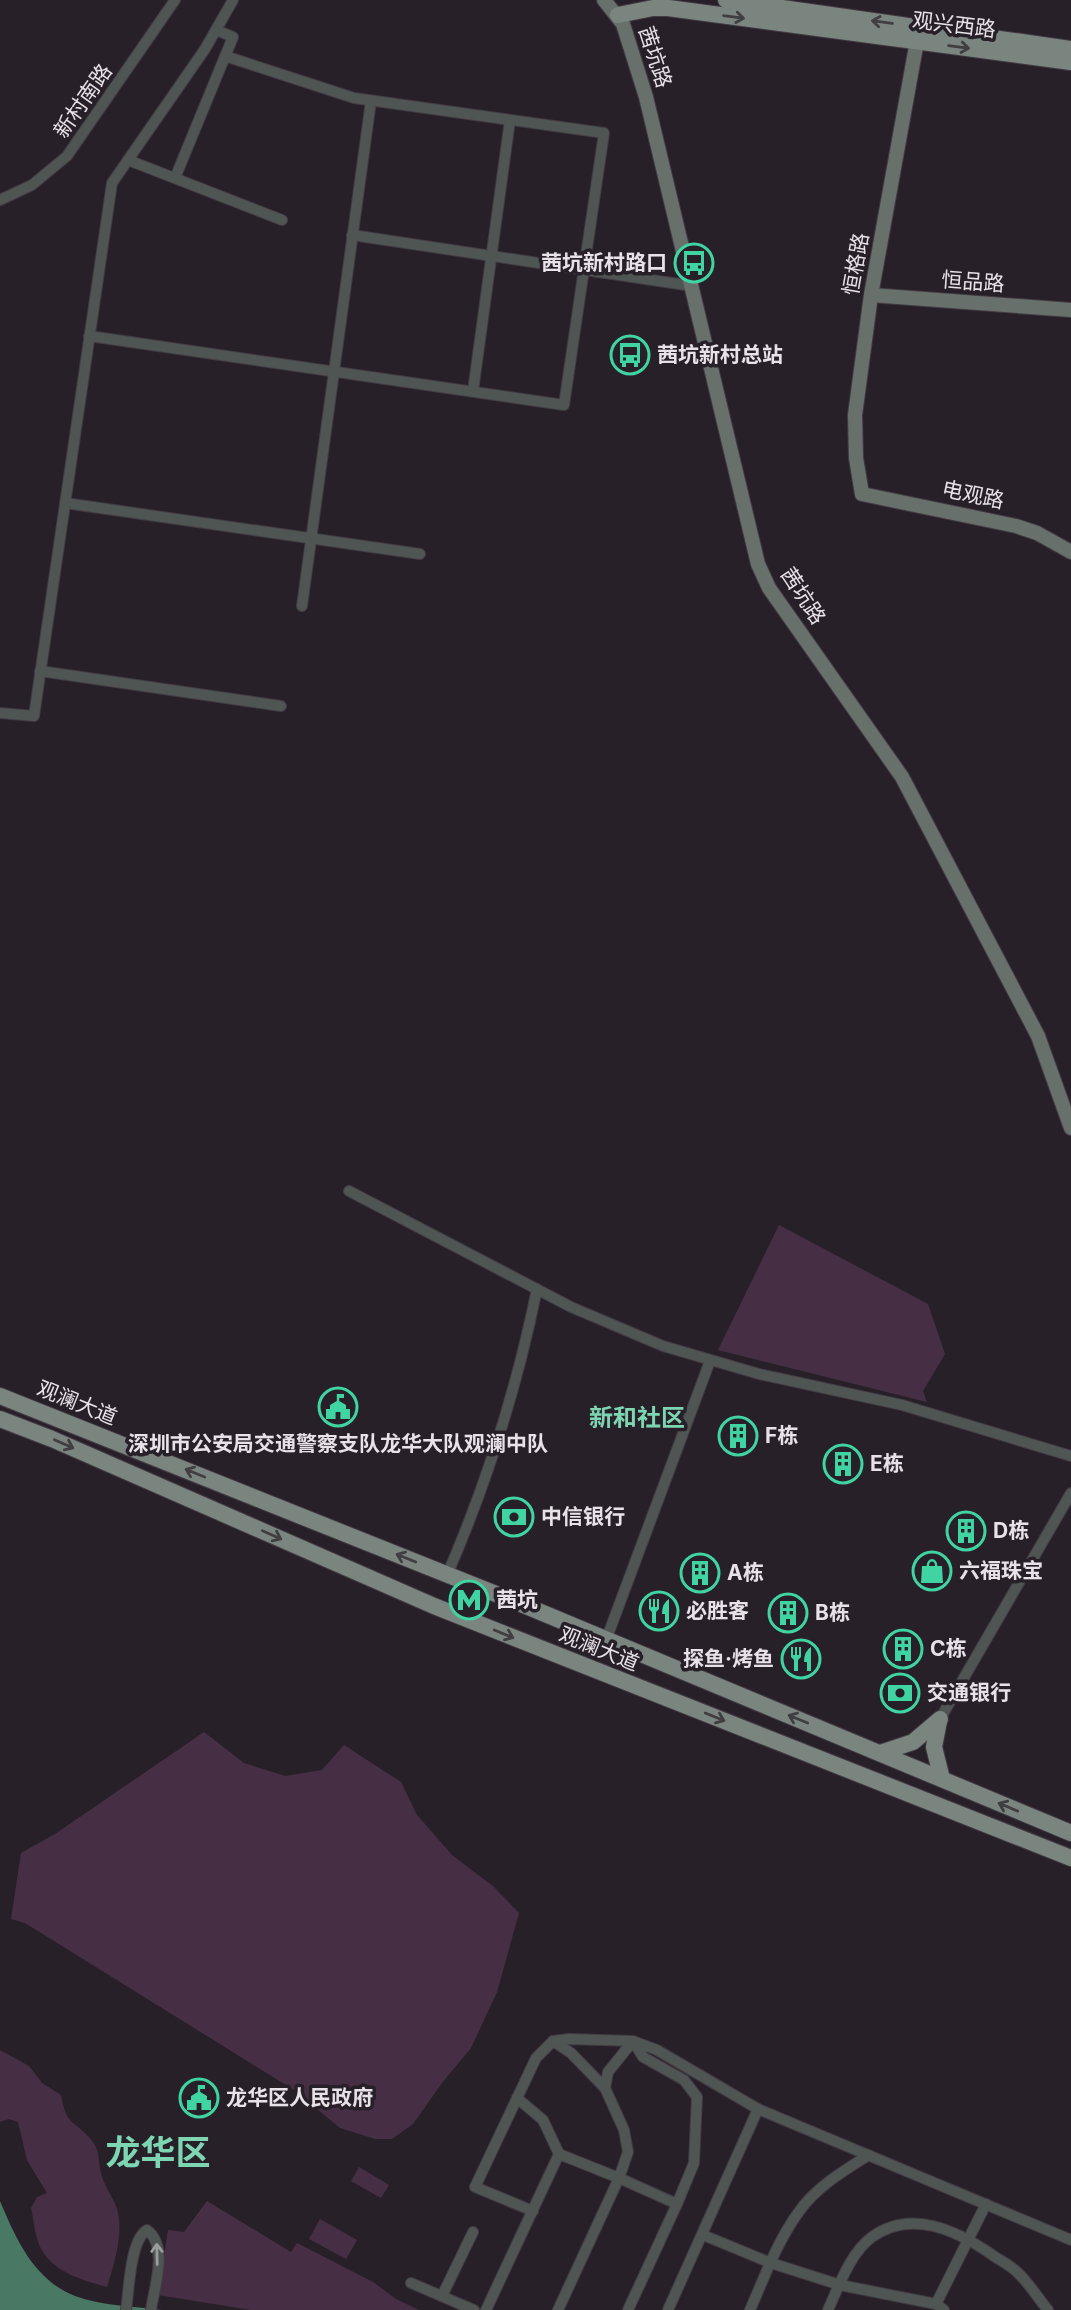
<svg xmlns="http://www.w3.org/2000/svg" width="1071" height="2310" font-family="Inter,'Noto Sans SC',sans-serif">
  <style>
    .green { fill: #462f45 }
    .water { fill: #497865 }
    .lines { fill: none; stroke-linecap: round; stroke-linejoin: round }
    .street-casing { stroke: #433b43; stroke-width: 12 }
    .secondary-casing { stroke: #433b43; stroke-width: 16 }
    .primary-casing { stroke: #433b43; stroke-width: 18 }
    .street { stroke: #4f5552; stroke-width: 10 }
    .secondary { stroke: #68706c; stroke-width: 14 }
    .primary { stroke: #7b8580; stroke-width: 16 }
    .oneway { stroke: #413e42 }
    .oneway2 { stroke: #9b9c9c }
    .labels { text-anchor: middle; stroke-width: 7; stroke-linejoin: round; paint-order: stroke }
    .street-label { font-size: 21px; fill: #e7e2e7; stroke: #282028 }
    .poi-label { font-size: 21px; font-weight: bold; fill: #e7e2e7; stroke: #282028; text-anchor: start }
    .quarter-label { font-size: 24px; font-weight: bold; fill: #7dd5b2; stroke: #282028 }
    .town-label { font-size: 35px; font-weight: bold; fill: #7dd5b2; stroke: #282028 }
  </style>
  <rect width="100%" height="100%" fill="#282028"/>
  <!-- green -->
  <g class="green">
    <polygon points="779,1225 928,1304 945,1354 923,1391 927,1402 718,1350"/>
    <polygon points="204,1732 244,1763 285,1776 322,1770 344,1745 401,1782 417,1815 452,1855 494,1887 519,1913 497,1992 471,2048 442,2083 413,2124 392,2139 375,2139 340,2128 294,2090 25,1923 11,1919 21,1853 55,1834"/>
    <path d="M0 2050 29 2066 42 2083 61 2095C67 2129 75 2119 93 2142 100 2151 98 2163 101 2173 104 2187 115 2199 118 2213 123 2235 114 2265 107 2287 85 2281 56 2273 43 2252 35 2240 34 2221 31 2208L37 2197 47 2193 27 2160 18 2122 9 2119 0 2122Z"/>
    <polygon points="359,2167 389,2185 381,2198 351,2181"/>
    <polygon points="207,2201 291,2252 297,2243 373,2282 396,2299 419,2310 251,2310 158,2295 168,2230 184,2232"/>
    <polygon points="320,2219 357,2240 346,2259 309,2239"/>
  </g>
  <!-- water -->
  <path class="water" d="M0 2201C16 2239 34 2280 75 2296 101 2306 133 2306 161 2310H0Z"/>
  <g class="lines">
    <defs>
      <g id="street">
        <polyline points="128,160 282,220"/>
        <polyline points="175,178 233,37 216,30"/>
        <polyline points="0,200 32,185 67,156 175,0"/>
        <polyline points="352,235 692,286"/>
        <polyline points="89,336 564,405 604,133 354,98 225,56"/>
        <polyline points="473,391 510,120"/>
        <polyline points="65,503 420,554"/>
        <polyline points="302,606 371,101"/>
        <polyline points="40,671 281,706"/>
        <polyline points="0,713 34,716 112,183 205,49 233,0"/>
        <polyline points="349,1191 571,1307 663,1346 759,1374 902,1405 1071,1456"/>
        <path d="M447 1575C487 1483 517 1387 537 1289"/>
        <polyline points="606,1640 710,1361"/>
        <polyline points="940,1719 1071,1493"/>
        <polyline points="553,2041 571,2053 605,2088"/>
        <polyline points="517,2098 543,2120 559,2154"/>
        <polyline points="533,2211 475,2187 536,2058 553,2041 569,2039 633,2041 657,2050 758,2109 1071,2240"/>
        <polyline points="703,2235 771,2263 840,2285 936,2304 944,2310"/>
        <polyline points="411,2283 474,2310"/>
        <polyline points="442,2296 473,2232"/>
        <polyline points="936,2304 986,2204"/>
        <path d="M126 2310C129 2291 130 2240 147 2230 169 2246 154 2288 151 2310"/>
        <polyline points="486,2310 559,2154 619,2178 558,2310"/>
        <polyline points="628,2310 677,2204 694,2163 697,2097 684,2080 643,2057 633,2041 608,2072 605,2088 624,2130 628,2152 619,2178 677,2204"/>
        <polyline points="668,2310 758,2109"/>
        <path d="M750 2310C764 2278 777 2242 798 2213 815 2188 843 2171 869 2155"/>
        <path d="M828 2310C839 2286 850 2253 872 2237 911 2209 956 2230 991 2254 999 2260 1010 2265 1017 2272 1029 2283 1038 2298 1048 2310"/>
      </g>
      <g id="secondary">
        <polyline points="604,0 623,24 646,97 758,564 769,588 902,777 1038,1036 1071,1128"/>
        <polyline points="917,41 871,295 855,415 856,458 862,494 1016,526 1037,533 1071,552"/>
        <polyline points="871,295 1071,310"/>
      </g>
      <g id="primary">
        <polyline points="726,0 1071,49"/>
        <polyline points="618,15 653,8 668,8 1071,62"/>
        <polyline points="0,1396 526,1606 1071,1833"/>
        <polyline points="0,1419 52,1439 434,1606 1071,1858"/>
        <polyline points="939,1721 934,1747 942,1779"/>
        <polyline points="880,1753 913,1742 940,1719"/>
      </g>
    </defs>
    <!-- street casing -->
    <use href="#street" class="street-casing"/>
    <!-- secondary casing -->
    <use href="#secondary" class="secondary-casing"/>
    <!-- primary casing -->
    <use href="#primary" class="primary-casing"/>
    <!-- street -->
    <use href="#street" class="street"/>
    <!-- secondary -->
    <use href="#secondary" class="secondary"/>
    <!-- primary -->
    <use href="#primary" class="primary"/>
  </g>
  <!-- one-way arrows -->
  <defs><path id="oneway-shaft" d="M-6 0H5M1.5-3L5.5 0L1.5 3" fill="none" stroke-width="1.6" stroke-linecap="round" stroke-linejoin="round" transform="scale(1.75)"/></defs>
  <g class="oneway">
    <use href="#oneway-shaft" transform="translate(734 17) rotate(8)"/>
    <use href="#oneway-shaft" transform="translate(882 22) rotate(-172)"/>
    <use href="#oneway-shaft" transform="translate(959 47) rotate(7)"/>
    <use href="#oneway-shaft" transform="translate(64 1444) rotate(24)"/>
    <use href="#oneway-shaft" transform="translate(195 1473) rotate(-158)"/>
    <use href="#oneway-shaft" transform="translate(272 1535) rotate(24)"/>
    <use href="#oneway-shaft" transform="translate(406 1558) rotate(-158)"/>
    <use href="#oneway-shaft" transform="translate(504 1634) rotate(22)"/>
    <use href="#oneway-shaft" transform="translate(715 1717) rotate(22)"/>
    <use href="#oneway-shaft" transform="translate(798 1719) rotate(-158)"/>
    <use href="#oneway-shaft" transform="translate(1008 1807) rotate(-157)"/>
  </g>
  <use class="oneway2" href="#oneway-shaft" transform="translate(157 2254) rotate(-91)"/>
  <!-- icons -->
  <defs>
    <symbol id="bus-ring" viewBox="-11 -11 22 22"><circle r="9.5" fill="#282028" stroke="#3fd4a2" stroke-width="1.5"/><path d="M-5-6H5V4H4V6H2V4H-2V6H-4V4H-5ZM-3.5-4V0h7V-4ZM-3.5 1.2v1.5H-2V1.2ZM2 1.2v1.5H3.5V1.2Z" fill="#3fd4a2"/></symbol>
    <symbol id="civic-ring" viewBox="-11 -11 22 22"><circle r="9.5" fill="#282028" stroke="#3fd4a2" stroke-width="1.5"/><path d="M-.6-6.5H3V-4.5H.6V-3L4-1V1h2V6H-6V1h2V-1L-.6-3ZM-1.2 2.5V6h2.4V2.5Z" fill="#3fd4a2"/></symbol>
    <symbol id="building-ring" viewBox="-11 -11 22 22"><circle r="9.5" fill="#282028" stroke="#3fd4a2" stroke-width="1.5"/><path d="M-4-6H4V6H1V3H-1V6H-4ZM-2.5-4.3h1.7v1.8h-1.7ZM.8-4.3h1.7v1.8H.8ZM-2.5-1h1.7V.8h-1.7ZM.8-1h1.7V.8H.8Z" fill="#3fd4a2"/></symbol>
    <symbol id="bank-ring" viewBox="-11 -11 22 22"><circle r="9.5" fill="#282028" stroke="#3fd4a2" stroke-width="1.5"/><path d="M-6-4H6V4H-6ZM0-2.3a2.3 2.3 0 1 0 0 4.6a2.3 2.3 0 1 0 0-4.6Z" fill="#3fd4a2"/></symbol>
    <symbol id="shop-ring" viewBox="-11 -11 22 22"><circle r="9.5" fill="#282028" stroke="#3fd4a2" stroke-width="1.5"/><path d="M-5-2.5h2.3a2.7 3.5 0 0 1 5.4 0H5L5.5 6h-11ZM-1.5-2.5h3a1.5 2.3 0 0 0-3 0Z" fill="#3fd4a2"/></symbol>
    <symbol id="metro-ring" viewBox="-11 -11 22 22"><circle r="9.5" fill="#282028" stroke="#3fd4a2" stroke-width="1.5"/><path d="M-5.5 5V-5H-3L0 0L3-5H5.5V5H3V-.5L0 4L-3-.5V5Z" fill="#3fd4a2"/></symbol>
    <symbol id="restaurant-ring" viewBox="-11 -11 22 22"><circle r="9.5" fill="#282028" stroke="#3fd4a2" stroke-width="1.5"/><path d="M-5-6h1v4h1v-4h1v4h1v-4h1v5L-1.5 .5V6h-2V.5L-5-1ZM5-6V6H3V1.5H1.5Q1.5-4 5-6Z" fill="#3fd4a2"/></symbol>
  </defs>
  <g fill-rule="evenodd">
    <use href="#bus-ring" x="672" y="241" width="44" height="44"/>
    <use href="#bus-ring" x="608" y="333" width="44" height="44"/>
    <use href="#civic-ring" x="316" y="1385" width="44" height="44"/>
    <use href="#building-ring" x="716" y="1414" width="44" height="44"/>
    <use href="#building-ring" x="821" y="1442" width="44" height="44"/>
    <use href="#bank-ring" x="492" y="1495" width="44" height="44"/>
    <use href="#building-ring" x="944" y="1509" width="44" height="44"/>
    <use href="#shop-ring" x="910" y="1549" width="44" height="44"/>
    <use href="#building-ring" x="678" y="1551" width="44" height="44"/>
    <use href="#metro-ring" x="447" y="1578" width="44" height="44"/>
    <use href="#restaurant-ring" x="637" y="1589" width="44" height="44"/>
    <use href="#building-ring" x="766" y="1591" width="44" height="44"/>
    <use href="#building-ring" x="881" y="1627" width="44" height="44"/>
    <use href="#restaurant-ring" x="779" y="1637" width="44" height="44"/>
    <use href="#bank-ring" x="878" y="1671" width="44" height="44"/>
    <use href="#civic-ring" x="177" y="2076" width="44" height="44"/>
  </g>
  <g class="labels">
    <!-- street labels -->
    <g class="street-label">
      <text transform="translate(954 25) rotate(7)" y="7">观兴西路</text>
      <text transform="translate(655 57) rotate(72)" y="7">茜坑路</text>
      <text transform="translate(83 101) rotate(-55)" y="7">新村南路</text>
      <text transform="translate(856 264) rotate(-80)" y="7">恒格路</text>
      <text transform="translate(973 282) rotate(4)" y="7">恒品路</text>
      <text transform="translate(973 495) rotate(12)" y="7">电观路</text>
      <text transform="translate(803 596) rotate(57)" y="7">茜坑路</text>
      <text transform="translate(77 1403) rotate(22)" y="7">观澜大道</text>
      <text transform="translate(599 1649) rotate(22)" y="7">观澜大道</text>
    </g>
    <!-- poi labels -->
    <g class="poi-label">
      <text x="667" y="270" text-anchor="end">茜坑新村路口</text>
      <text x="657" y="362">茜坑新村总站</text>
      <text x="765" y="1443">F栋</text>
      <text x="338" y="1451" text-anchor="middle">深圳市公安局交通警察支队龙华大队观澜中队</text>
      <text x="870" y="1471">E栋</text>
      <text x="541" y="1524">中信银行</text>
      <text x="993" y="1538">D栋</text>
      <text x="959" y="1578">六福珠宝</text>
      <text x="727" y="1580">A栋</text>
      <text x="496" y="1607">茜坑</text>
      <text x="686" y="1618">必胜客</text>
      <text x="815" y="1620">B栋</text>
      <text x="930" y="1656">C栋</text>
      <text x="774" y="1666" text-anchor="end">探鱼·烤鱼</text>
      <text x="927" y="1700">交通银行</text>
      <text x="226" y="2105">龙华区人民政府</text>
    </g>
    <!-- quarter labels -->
    <g class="quarter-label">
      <text x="637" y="1426">新和社区</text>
    </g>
    <!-- town labels -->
    <g class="town-label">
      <text x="158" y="2165">龙华区</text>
    </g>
  </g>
</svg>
